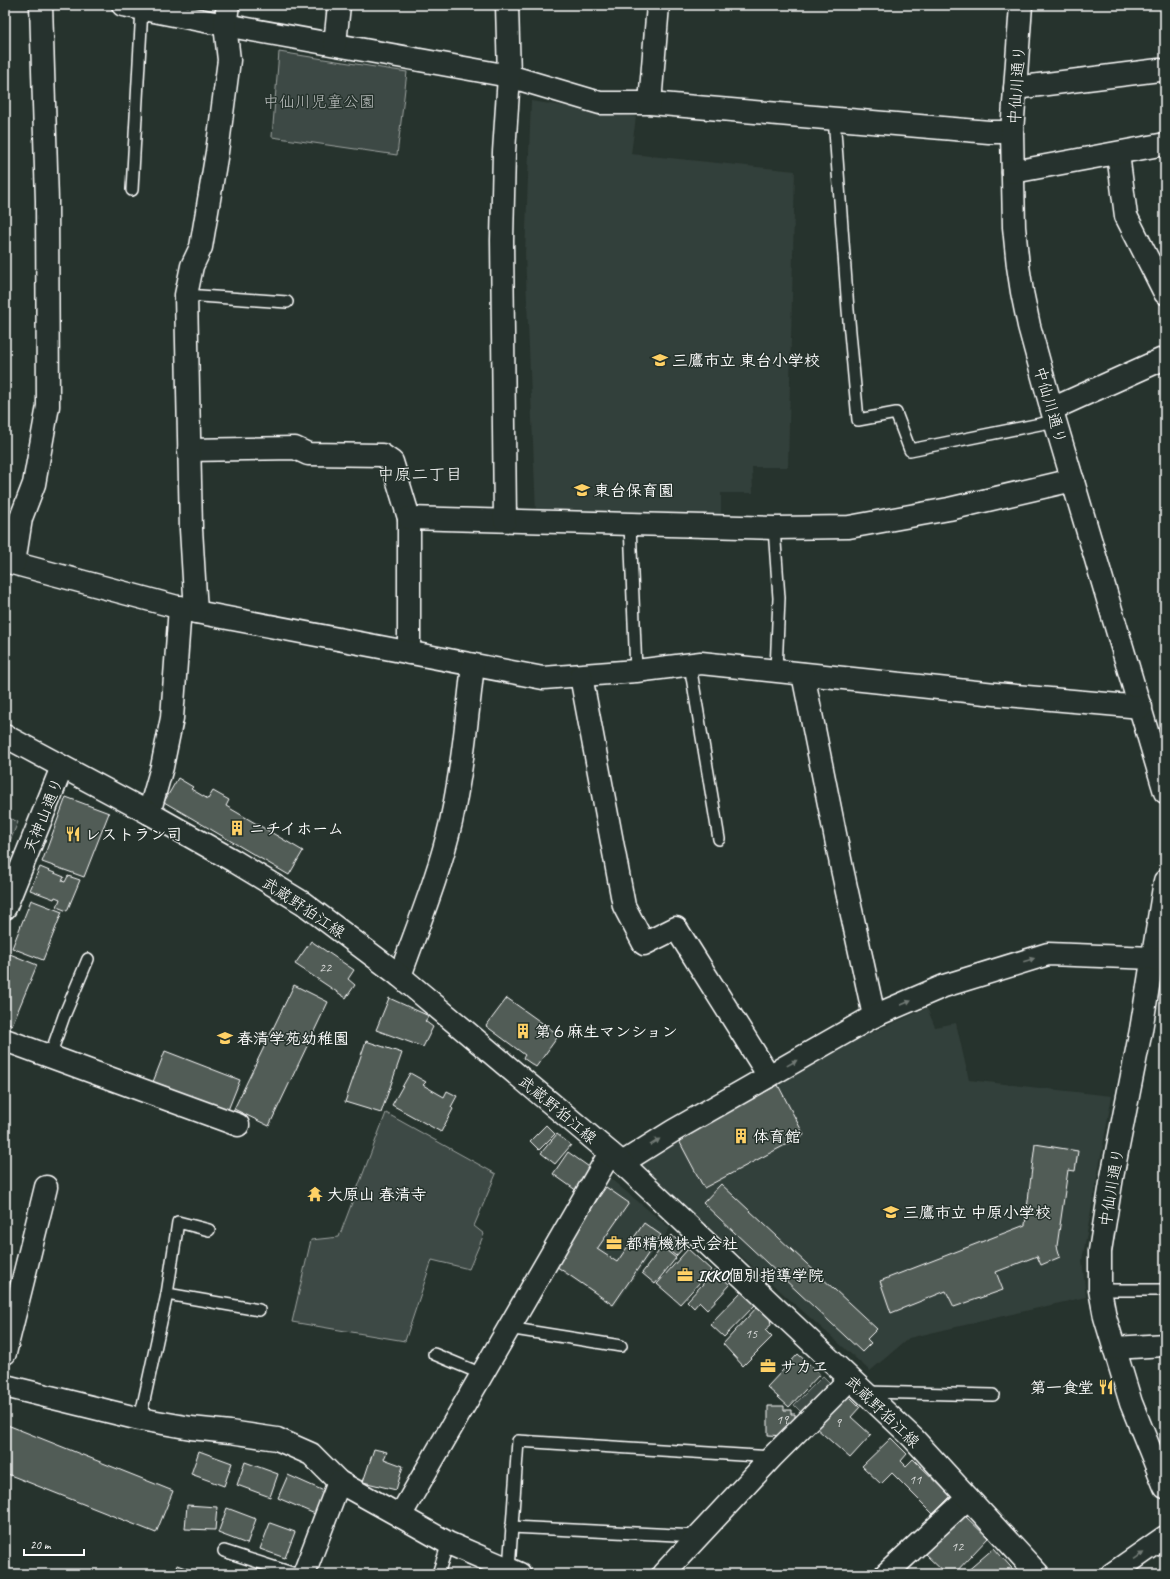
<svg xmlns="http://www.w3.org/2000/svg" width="1170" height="1579" font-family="Caveat,'Klee One',sans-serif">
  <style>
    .built { fill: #333f3a }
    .green { fill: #3e4944; stroke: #9ea4a2 }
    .building { fill: #515c57; stroke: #fff }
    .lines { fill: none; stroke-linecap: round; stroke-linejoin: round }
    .lane-casing { stroke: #fff; stroke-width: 14 }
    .street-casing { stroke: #fff; stroke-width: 25 }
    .secondary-casing { stroke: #fff; stroke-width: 25 }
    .highway-casing { stroke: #fff; stroke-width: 25 }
    .lane { stroke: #26332d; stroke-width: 11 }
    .street { stroke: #26332d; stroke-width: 22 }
    .secondary { stroke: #26332d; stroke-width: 22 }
    .highway { stroke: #26332d; stroke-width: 22 }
    .oneway { fill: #727a76 }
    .labels { text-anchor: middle; stroke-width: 3; stroke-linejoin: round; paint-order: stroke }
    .number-label { font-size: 14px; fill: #d4d6d5 }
    .street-label { font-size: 16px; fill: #fff; stroke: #26332d }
    .park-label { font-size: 16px; fill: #bbbfbe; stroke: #26332d }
    .poi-label { font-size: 16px; font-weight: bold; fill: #fff; stroke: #26332d; text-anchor: start }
    .neighbourhood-label { font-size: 17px; fill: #fff; stroke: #26332d }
  </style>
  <rect width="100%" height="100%" fill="#26332d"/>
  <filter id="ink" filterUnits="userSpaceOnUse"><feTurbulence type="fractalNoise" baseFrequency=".025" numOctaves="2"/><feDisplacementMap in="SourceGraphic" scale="8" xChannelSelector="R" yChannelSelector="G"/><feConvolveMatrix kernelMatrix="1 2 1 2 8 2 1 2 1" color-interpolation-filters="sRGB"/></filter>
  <g filter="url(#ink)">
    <!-- built -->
    <g class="built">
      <polygon points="531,101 636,117 631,154 795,171 788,467 752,467 753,493 721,493 721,516 536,513 525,254"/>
      <polygon points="927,1008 935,1027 956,1023 969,1080 1112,1096 1082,1260 1086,1297 909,1338 870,1371 636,1163 676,1133 853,1041"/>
      <polygon points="606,1175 670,1228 614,1307 550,1264"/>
    </g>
    <!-- green -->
    <g class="green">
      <polygon points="279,52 407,72 397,155 272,137"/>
      <polygon points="5,816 18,822 5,853"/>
      <polygon points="386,1113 496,1174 474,1226 484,1234 469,1269 432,1260 405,1341 292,1322 311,1240 339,1237"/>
      <polygon points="823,1376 832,1385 803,1414 794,1405"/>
    </g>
    <!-- building -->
    <g class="building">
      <polygon points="178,778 193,787 191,789 208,799 213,791 229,800 226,806 303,851 289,875 164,802"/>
      <polygon points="66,797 109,813 84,877 42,862"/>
      <polygon points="40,867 64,877 62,881 65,882 68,876 80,880 67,911 57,907 60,899 55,897 54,899 30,890"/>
      <polygon points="31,900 62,912 43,960 12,948"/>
      <polygon points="311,941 354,970 348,979 355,985 346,998 295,964"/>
      <polygon points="10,954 37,965 12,1025 5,1021 5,966"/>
      <polygon points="294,985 328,1002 269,1126 234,1109"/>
      <polygon points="389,998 429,1016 425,1021 433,1027 423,1047 376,1030"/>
      <polygon points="507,998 559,1035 536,1067 523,1058 525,1055 486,1026"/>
      <polygon points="366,1041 402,1053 381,1113 345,1102"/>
      <polygon points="165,1051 240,1080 228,1110 153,1082"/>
      <polygon points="410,1073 426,1082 423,1085 444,1097 447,1091 457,1096 451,1107 453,1109 441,1132 392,1105"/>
      <polygon points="778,1085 804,1135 704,1188 677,1137"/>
      <polygon points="546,1125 555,1134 539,1150 530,1141"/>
      <polygon points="557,1134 571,1145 555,1164 541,1153"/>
      <polygon points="1035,1144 1078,1151 1075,1171 1068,1170 1057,1246 1060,1257 1041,1265 1037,1256 996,1272 1003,1290 954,1307 946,1291 891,1313 880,1281 1025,1225"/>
      <polygon points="568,1152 592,1169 577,1191 553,1174"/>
      <polygon points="721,1184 877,1329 867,1339 871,1343 862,1352 703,1203"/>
      <polygon points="606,1187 629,1203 597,1249 617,1262 644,1223 661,1235 613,1305 553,1264"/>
      <polygon points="671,1235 685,1246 676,1256 663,1246"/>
      <polygon points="662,1247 676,1258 655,1284 642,1273"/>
      <polygon points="688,1249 711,1270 680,1304 657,1284"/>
      <polygon points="715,1271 730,1285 707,1310 699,1302 694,1308 687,1301"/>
      <polygon points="742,1291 756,1304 724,1337 710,1324"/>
      <polygon points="757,1307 770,1319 771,1325 765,1330 772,1337 743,1366 723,1344"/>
      <polygon points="798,1354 820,1374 789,1407 767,1387"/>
      <polygon points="846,1393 860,1407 851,1417 871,1435 850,1458 815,1427"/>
      <polygon points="768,1406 784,1406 784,1410 791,1410 791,1414 795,1414 795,1424 785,1436 768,1435"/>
      <polygon points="5,1424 173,1491 156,1533 5,1473"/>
      <polygon points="891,1438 907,1454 901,1461 906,1466 913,1459 951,1496 933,1514 892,1473 881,1484 862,1466"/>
      <polygon points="374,1449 387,1452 384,1459 403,1466 396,1490 363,1482"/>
      <polygon points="199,1451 232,1463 224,1486 191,1474"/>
      <polygon points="245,1462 278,1474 270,1497 237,1485"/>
      <polygon points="288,1475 324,1491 315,1514 278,1498"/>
      <polygon points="187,1505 217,1507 215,1530 185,1529"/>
      <polygon points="227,1508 256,1519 247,1544 218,1533"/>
      <polygon points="963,1514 988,1538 954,1574 946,1574 925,1554"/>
      <polygon points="270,1523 295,1532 285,1558 260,1549"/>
      <polygon points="994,1548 1017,1574 967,1574 966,1572"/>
      <polygon points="177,1565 202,1574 174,1574"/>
    </g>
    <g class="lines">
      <defs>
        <g id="lane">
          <polyline points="834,117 848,310 858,420 896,413 910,450 1055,421"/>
          <polyline points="132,190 142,8"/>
          <polyline points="186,295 287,302"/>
          <polyline points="630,525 636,671"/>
          <polyline points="774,528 779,598 776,671"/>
          <polyline points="690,665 719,839"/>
          <polyline points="50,1056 64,1016 88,959"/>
          <polyline points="1100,1290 1165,1290"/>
          <polyline points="167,1294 259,1310"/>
          <polyline points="508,1328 621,1346"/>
          <polyline points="434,1354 482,1374"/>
          <polyline points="867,1392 993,1395"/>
          <polyline points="140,1419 167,1294 178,1222 209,1230"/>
          <polyline points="511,1527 697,1536"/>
          <polyline points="224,1551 295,1574"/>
          <polyline points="509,1569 518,1441 772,1457"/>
          <polyline points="438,1574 448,1543"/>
        </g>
        <g id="street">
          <polyline points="123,5 225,25 509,76 600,103 650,103 989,132 1012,132"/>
          <polyline points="1021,5 1012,132 1014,227 1018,266 1022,292 1029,326 1055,421 1165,792"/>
          <polyline points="335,44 339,5"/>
          <polyline points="1015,88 1159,70 1165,71"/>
          <polyline points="650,103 658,5"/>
          <polyline points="1118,154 1126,216 1165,293"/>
          <polyline points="1013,172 1165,144"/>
          <polyline points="1052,409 1165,358"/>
          <polyline points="189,450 295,448 308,454 382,455 392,462 409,518 409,653"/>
          <polyline points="409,518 774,528 849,527 949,509 1073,480"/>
          <polyline points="505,520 502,240 504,152 509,76 507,5"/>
          <polyline points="5,561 196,612 543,678 636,671 701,663 995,694 1141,707"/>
          <polyline points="14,563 21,518 34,484 48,406 47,201 41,5"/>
          <polyline points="196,612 191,529 186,295 192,266 201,247 217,152 229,60 225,25 228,5"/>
          <polyline points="803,674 842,869 874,1016"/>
          <polyline points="581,676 624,906 644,944 676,928 769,1076"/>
          <polyline points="149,813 162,767 172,718 180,607"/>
          <polyline points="1165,881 1141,1030 1112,1177 1100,1251 1100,1290 1105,1317 1131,1403 1165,1487"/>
          <path d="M400 976C418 925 439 875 451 822 462 771 467 718 473 665"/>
          <polyline points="5,1040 238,1125"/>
          <polyline points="622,1163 673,1131 874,1016 944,986 1048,954 1153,958 1165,961"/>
          <polyline points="1114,1348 1165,1345"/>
          <polyline points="5,1353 46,1187"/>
          <polyline points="5,1386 140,1419 191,1428 230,1432 277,1439 311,1454 339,1482 400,1516 448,1543 520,1574"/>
          <polyline points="400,1516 610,1153"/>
          <polyline points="304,1574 339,1482"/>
          <polyline points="663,1574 772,1457 850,1379"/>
          <polyline points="886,1574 968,1498"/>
        </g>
        <g id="secondary">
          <polyline points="5,736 149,813 234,861 303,903 400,976 622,1163 913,1438 1038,1574"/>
          <polyline points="5,908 62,767"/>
        </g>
        <polyline id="highway" points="1112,1574 1165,1537"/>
      </defs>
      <!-- lane casing -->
      <use href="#lane" class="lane-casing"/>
      <!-- street casing -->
      <use href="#street" class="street-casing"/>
      <!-- secondary casing -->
      <use href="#secondary" class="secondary-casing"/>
      <!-- highway casing -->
      <use href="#highway" class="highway-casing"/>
      <!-- lane -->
      <use href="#lane" class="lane"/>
      <!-- street -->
      <use href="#street" class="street"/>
      <!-- secondary -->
      <use href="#secondary" class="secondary"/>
      <!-- highway -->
      <use href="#highway" class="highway"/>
    </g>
    <!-- one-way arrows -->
    <defs><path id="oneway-solid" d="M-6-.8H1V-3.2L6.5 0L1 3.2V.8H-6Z"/></defs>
    <g class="oneway">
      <use href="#oneway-solid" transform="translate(1029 960) rotate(-17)"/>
      <use href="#oneway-solid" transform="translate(906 1003) rotate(-23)"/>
      <use href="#oneway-solid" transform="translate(792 1063) rotate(-29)"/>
      <use href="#oneway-solid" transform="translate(655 1142) rotate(-33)"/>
      <use href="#oneway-solid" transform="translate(1139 1556) rotate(-34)"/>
    </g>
  </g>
  <!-- icons -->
  <defs>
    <symbol id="school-bare" viewBox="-9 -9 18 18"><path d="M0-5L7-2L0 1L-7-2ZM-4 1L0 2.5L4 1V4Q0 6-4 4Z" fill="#ffd166" stroke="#26332d" stroke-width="2.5" paint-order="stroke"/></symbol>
    <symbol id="building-bare" viewBox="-9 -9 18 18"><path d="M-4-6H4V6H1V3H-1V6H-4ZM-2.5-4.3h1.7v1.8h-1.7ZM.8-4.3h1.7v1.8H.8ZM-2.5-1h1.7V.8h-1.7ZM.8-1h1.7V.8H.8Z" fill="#ffd166" stroke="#26332d" stroke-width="2.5" paint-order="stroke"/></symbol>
    <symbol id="restaurant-bare" viewBox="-9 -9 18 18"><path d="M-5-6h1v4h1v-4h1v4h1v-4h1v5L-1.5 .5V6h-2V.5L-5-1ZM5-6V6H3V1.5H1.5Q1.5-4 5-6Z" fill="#ffd166" stroke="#26332d" stroke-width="2.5" paint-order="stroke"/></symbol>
    <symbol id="temple-bare" viewBox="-9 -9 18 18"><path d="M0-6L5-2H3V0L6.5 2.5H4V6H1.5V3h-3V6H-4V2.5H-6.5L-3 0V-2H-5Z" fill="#ffd166" stroke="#26332d" stroke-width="2.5" paint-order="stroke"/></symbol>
    <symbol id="office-bare" viewBox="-9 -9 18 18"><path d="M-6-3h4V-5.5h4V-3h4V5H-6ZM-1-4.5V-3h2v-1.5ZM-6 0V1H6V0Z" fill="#ffd166" stroke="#26332d" stroke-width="2.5" paint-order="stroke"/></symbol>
  </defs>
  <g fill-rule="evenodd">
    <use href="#school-bare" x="649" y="349" width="22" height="22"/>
    <use href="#school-bare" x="571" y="479" width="22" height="22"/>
    <use href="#building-bare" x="226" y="817" width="22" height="22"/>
    <use href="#restaurant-bare" x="62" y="823" width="22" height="22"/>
    <use href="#building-bare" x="512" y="1020" width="22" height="22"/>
    <use href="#school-bare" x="214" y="1027" width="22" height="22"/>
    <use href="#building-bare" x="730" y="1125" width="22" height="22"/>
    <use href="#temple-bare" x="304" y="1183" width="22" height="22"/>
    <use href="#school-bare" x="880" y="1201" width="22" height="22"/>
    <use href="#office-bare" x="603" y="1232" width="22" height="22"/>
    <use href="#office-bare" x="674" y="1264" width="22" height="22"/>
    <use href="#office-bare" x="757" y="1355" width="22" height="22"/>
    <use href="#restaurant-bare" x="1095" y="1376" width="22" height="22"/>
  </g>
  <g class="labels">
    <!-- number labels -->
    <g class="number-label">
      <text x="325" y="972">22</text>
      <text x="751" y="1338">15</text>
      <text x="782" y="1424">19</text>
      <text x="838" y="1427">9</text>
      <text x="915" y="1484">11</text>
      <text x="957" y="1551">12</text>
    </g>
    <!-- street labels -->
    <g class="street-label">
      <text transform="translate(1016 85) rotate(-86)" y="6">中仙川通り</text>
      <text transform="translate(1051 405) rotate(74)" y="6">中仙川通り</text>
      <text transform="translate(43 815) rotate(-68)" y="6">天神山通り</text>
      <text transform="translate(304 907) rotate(34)" y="6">武蔵野狛江線</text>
      <text transform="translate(558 1109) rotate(40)" y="6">武蔵野狛江線</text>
      <text transform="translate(1111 1187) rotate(-80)" y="6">中仙川通り</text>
      <text transform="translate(883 1411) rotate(44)" y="6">武蔵野狛江線</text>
    </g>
    <!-- park labels -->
    <g class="park-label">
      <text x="319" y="107">中仙川児童公園</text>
    </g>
    <!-- poi labels -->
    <g class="poi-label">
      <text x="672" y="366">三鷹市立 東台小学校</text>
      <text x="594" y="496">東台保育園</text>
      <text x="249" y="834">ニチイホーム</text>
      <text x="85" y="840">レストラン司</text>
      <text x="535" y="1037">第６麻生マンション</text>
      <text x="237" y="1044">春清学苑幼稚園</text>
      <text x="753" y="1142">体育館</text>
      <text x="327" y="1200">大原山 春清寺</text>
      <text x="903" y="1218">三鷹市立 中原小学校</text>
      <text x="626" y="1249">都精機株式会社</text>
      <text x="697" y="1281">IKKO個別指導学院</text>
      <text x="780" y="1372">サカヱ</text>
      <text x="1094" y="1393" text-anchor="end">第一食堂</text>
    </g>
    <!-- neighbourhood labels -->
    <g class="neighbourhood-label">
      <text x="420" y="480">中原二丁目</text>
    </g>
  </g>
  <!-- margin -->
  <rect width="1170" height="1579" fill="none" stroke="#26332d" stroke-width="20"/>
  <rect x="10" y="10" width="1150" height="1559" fill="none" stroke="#fff" stroke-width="1.5" filter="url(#ink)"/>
  <!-- scale -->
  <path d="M24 1549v6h60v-6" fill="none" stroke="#ffffff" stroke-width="2"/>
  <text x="30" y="1549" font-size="12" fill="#ffffff" stroke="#26332d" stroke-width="3" paint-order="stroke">20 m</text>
</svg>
